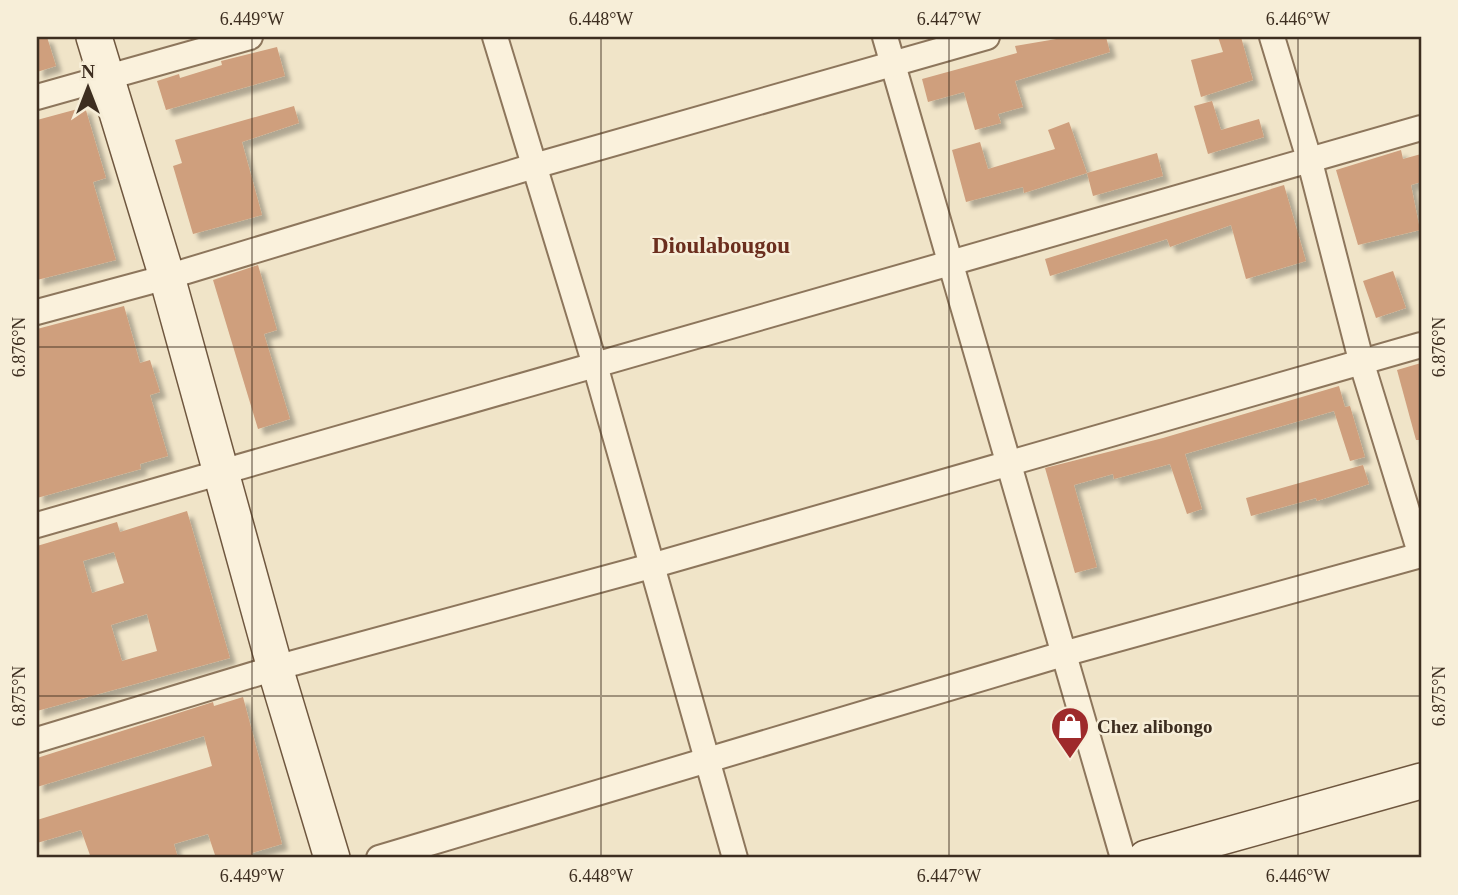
<svg xmlns="http://www.w3.org/2000/svg" width="1458" height="895" font-family="'Times New Roman',serif">
  <style>
    .building { fill: #cf9f7d; fill-rule: evenodd; filter: url(#shadow) }
    .lines { fill: none; stroke-linecap: round; stroke-linejoin: round }
    .street-casing { stroke: #8d765c; stroke-width: 28 }
    .secondary-casing { stroke: #6f573f; stroke-width: 38 }
    .street { stroke: #faf1dc; stroke-width: 24 }
    .secondary { stroke: #faf1dc; stroke-width: 35 }
    .ticks { fill: none; stroke: #3d2e20; stroke-width: 2; stroke-opacity: 0.45 }
    .labels { text-anchor: middle; stroke-width: 5; stroke-linejoin: round; paint-order: stroke }
    .poi-label { font-size: 19px; font-weight: bold; fill: #3d2e20; stroke: #f7eed8; text-anchor: start }
    .quarter-label { font-size: 23px; font-weight: bold; fill: #6b2e1e; stroke: #f7eed8 }
    .neatline { fill: none; stroke: #3d2e20; stroke-width: 2.5 }
    .ticks-label { font-size: 18px; text-anchor: middle; fill: #3d2e20 }
  </style>
  <defs>
    <filter id="shadow"><feDropShadow dx="6" dy="6" stdDeviation="2" flood-color="#0004"/></filter>
  </defs>
  <rect width="100%" height="100%" fill="#f0e4c8"/>
  <!-- building -->
  <g class="building">
    <polygon points="37,37 47,37 56,66 37,72"/>
    <polygon points="1068,37 1106,37 1110,52 1015,81 1023,107 998,114 1001,123 975,130 964,92 928,102 922,79 1017,53 1015,46"/>
    <polygon points="1218,37 1241,37 1253,80 1201,97 1191,60 1223,52"/>
    <polygon points="277,47 285,76 166,110 157,81 179,74 180,78 222,65 221,61"/>
    <polygon points="1212,101 1221,130 1259,119 1264,137 1208,154 1194,106"/>
    <polygon points="294,106 299,123 242,142 262,215 193,234 173,166 182,163 175,140"/>
    <polygon points="85,107 106,178 93,182 116,260 37,280 37,120"/>
    <polygon points="1069,122 1087,173 1024,193 1023,187 966,202 952,150 980,142 988,169 1055,149 1048,130"/>
    <polygon points="1401,150 1403,159 1421,154 1421,182 1411,185 1420,230 1358,245 1336,170"/>
    <polygon points="1157,153 1163,176 1093,196 1087,173"/>
    <polygon points="1284,185 1306,261 1246,279 1231,225 1170,247 1167,239 1050,276 1045,259"/>
    <polygon points="258,265 277,330 264,334 290,419 258,429 213,280"/>
    <polygon points="1393,271 1406,308 1376,318 1363,281"/>
    <polygon points="124,306 140,363 150,360 160,392 150,395 168,456 140,464 141,469 37,498 37,329"/>
    <polygon points="1421,363 1421,440 1416,440 1397,370"/>
    <polygon points="1339,386 1345,407 1350,406 1365,457 1350,461 1334,411 1185,454 1202,509 1187,514 1170,464 1114,479 1113,474 1074,485 1097,567 1075,573 1045,468 1163,438"/>
    <polygon points="1363,465 1369,484 1317,501 1316,498 1251,516 1246,498"/>
    <path d="M187 511 230 658 37 711V546L117 522 120 532ZM114 552 124 583 92 593 83 561ZM147 614 157 651 122 661 111 625Z"/>
    <polygon points="243,697 282,844 252,853 254,858 216,858 208,834 174,844 178,858 91,858 81,830 37,843 37,820 212,766 204,736 37,787 37,758 213,702 214,706"/>
  </g>
  <g class="lines">
    <defs>
      <g id="street">
        <polyline points="495,37 595,365 735,858"/>
        <polyline points="885,37 1123,858"/>
        <polyline points="1272,37 1310,162 1362,364 1421,556"/>
        <polyline points="37,97 250,37"/>
        <polyline points="37,312 167,277 534,166 987,37"/>
        <polyline points="37,525 1421,128"/>
        <polyline points="37,740 275,668 651,566 1421,345"/>
        <polyline points="379,858 1063,654 1421,555"/>
      </g>
      <g id="secondary">
        <polyline points="94,37 167,277 275,668 332,858"/>
        <polyline points="1146,858 1421,781"/>
      </g>
    </defs>
    <!-- street casing -->
    <use href="#street" class="street-casing"/>
    <!-- secondary casing -->
    <use href="#secondary" class="secondary-casing"/>
    <!-- street -->
    <use href="#street" class="street"/>
    <!-- secondary -->
    <use href="#secondary" class="secondary"/>
  </g>
  <!-- ticks -->
  <path class="ticks" d="M252 37V858M601 37V858M949 37V858M1298 37V858M37 347H1421M37 696H1421"/>
  <!-- icons -->
  <defs>
    <symbol id="shop-pin" viewBox="-11 -11 22 30"><path d="M0 17L-7.5 6A9.5 9.5 0 1 1 7.5 6Z" fill="#9e2a2b" stroke="#f7eed8"/><path d="M-5-2.5h2.3a2.7 3.5 0 0 1 5.4 0H5L5.5 6h-11ZM-1.5-2.5h3a1.5 2.3 0 0 0-3 0Z" fill="#fff"/></symbol>
  </defs>
  <g fill-rule="evenodd">
    <use href="#shop-pin" x="1048" y="704" width="44" height="60"/>
  </g>
  <g class="labels">
    <!-- poi labels -->
    <g class="poi-label">
      <text x="1097" y="733">Chez alibongo</text>
    </g>
    <!-- quarter labels -->
    <g class="quarter-label">
      <text x="721" y="253">Dioulabougou</text>
    </g>
  </g>
  <!-- border -->
  <rect width="1458" height="895" fill="none" stroke="#f7eed8" stroke-width="77"/>
  <!-- north arrow -->
  <g transform="translate(88 88)" stroke="#f7eed8" stroke-width="5" paint-order="stroke">
  <path d="M0-5L12 26L0 18L-12 26Z" fill="#3d2e20"/>
  <text y="-10" font-size="19" font-weight="bold" text-anchor="middle" fill="#3d2e20">N</text>
  </g>
  <rect x="38" y="38" width="1382" height="818" class="neatline"/>
  <g class="ticks-label">
    <text x="252" y="25">6.449°W</text>
    <text x="601" y="25">6.448°W</text>
    <text x="949" y="25">6.447°W</text>
    <text x="1298" y="25">6.446°W</text>
    <text transform="translate(19 347) rotate(-90)" y="6">6.876°N</text>
    <text transform="translate(1439 347) rotate(-90)" y="6">6.876°N</text>
    <text transform="translate(19 696) rotate(-90)" y="6">6.875°N</text>
    <text transform="translate(1439 696) rotate(-90)" y="6">6.875°N</text>
    <text x="252" y="882">6.449°W</text>
    <text x="601" y="882">6.448°W</text>
    <text x="949" y="882">6.447°W</text>
    <text x="1298" y="882">6.446°W</text>
  </g>
</svg>
